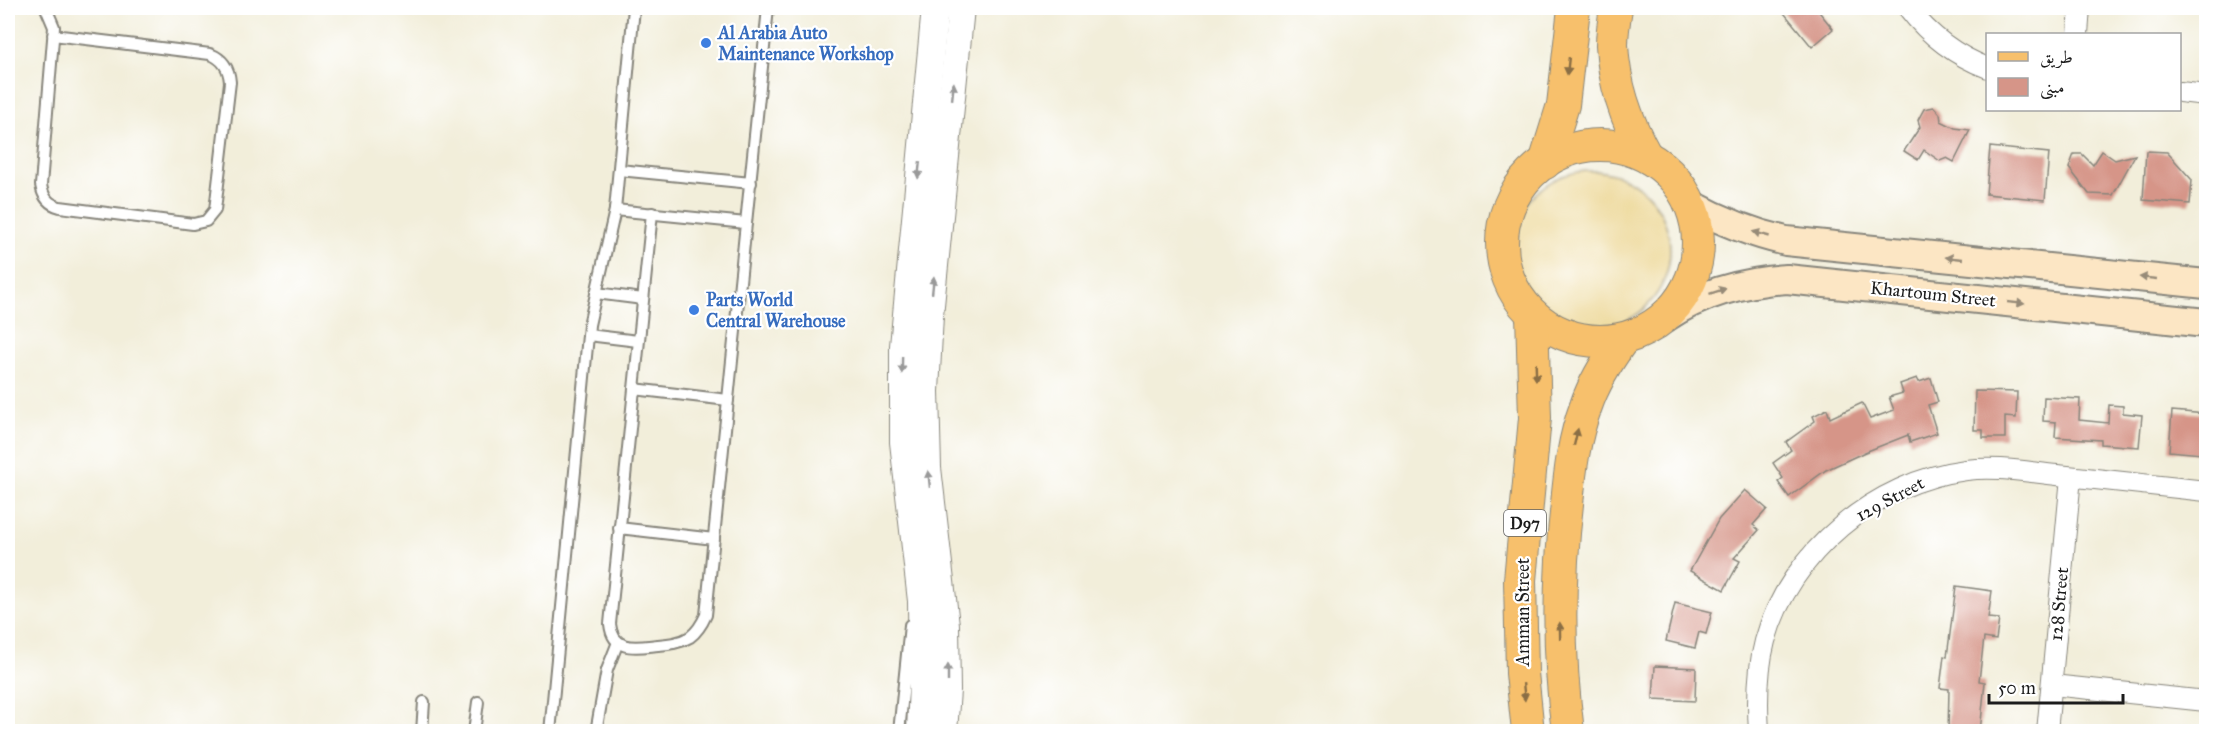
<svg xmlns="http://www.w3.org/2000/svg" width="2214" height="739" font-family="'IM FELL Great Primer',Amiri,serif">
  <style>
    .sand { fill: #eeda9e; stroke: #857b5d; stroke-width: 1.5 }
    .building { fill: #d69588 }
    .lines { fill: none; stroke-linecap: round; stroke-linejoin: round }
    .service-casing { stroke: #87857b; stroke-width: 14 }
    .minor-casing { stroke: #87857b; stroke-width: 22 }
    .tertiary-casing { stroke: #87857b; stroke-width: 28 }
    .secondary-casing { stroke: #87857b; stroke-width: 32 }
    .primary-casing { stroke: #87857b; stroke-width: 34 }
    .service { stroke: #fff; stroke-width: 10 }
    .minor { stroke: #fff; stroke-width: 20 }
    .tertiary { stroke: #fff; stroke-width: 26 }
    .secondary { stroke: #fce6c4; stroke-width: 28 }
    .primary { stroke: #f7c06c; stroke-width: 32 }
    .oneway { fill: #8a6e44 }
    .oneway2 { fill: #999 }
    .oneway3 { fill: #978b78 }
    .shop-dot { fill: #3f7fe0; stroke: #fff; stroke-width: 2 }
    .labels { text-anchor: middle; stroke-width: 4.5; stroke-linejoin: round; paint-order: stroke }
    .shield { fill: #fff; stroke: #606060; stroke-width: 1.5 }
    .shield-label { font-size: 16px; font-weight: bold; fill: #1c1c1c }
    .shop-label { font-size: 18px; font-weight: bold; fill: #366cbe; stroke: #fff; text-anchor: start }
    .street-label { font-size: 18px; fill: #1c1c1c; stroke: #fff }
  </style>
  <rect width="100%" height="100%" fill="#fff"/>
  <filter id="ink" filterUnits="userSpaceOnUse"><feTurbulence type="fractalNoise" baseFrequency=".0167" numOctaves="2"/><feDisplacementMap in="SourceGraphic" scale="12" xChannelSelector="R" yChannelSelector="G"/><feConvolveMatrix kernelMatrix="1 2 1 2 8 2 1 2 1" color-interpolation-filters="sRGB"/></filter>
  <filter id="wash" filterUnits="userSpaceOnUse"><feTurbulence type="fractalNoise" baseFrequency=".008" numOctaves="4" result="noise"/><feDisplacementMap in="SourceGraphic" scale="24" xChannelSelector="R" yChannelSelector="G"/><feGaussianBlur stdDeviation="1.35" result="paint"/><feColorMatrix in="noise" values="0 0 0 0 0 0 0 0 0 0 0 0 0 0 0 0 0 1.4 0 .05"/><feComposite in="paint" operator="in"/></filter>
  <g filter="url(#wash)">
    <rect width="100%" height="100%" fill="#f2eeda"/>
    <!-- sand -->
    <circle class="sand" cx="1591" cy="250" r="79"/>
    <g id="blocks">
      <!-- building -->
      <g class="building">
        <polygon points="1780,8 1816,8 1833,29 1812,47"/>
        <polygon points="1934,107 1940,114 1941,121 1955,128 1970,130 1954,162 1947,158 1940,161 1924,150 1918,160 1904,151 1920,127 1918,120 1924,109"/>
        <polygon points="1990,147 2049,153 2045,200 1986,194"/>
        <polygon points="2102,151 2115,160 2135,155 2113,195 2089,194 2069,168 2074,154 2082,154 2093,165"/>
        <polygon points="2146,151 2167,152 2192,180 2190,204 2143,200"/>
        <polygon points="1917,378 1919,382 1931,378 1938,402 1928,405 1937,433 1910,442 1908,435 1865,452 1826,470 1789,497 1778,482 1783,478 1773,463 1791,450 1786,442 1815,421 1813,416 1827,409 1830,418 1862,403 1870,419 1894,410 1889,397 1903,393 1900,384"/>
        <polygon points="1975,391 2017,392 2016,418 2005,417 2005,438 1983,438 1983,430 1974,430"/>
        <polygon points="2044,397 2080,399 2079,420 2108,423 2109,405 2123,406 2123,413 2142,415 2139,447 2101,444 2101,440 2055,437 2056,422 2043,421"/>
        <polygon points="2172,411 2206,414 2202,454 2169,451"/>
        <polygon points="1745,490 1767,509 1753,525 1759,530 1734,558 1740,561 1724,590 1690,571 1719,519"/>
        <polygon points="1956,586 1992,591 1988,618 1999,619 1996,640 1984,638 1979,681 1985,682 1980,732 1948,732 1949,689 1940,688 1944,656 1947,657"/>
        <polygon points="1675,603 1712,612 1706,634 1699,632 1695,648 1666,641"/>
        <polygon points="1655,666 1696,668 1695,701 1653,699"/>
      </g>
    </g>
  </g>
  <g filter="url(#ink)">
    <use href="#blocks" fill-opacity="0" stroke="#87857b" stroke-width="1.5"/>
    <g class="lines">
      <defs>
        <g id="service">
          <path d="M46 8 54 27 41 185C43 197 48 204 60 207L193 224 206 221 215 210 230 82C229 68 223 59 210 54L53 35"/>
          <polyline points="619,170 751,183"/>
          <polyline points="615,210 746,223"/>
          <path d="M652 213 610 624C613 653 637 647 658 645 669 644 680 643 690 637 698 631 702 624 706 615L768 8"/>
          <polyline points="596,293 643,299"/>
          <polyline points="588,335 638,341"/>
          <polyline points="634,389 728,400"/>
          <polyline points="619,528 714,539"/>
          <polyline points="422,732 424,702"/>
          <polyline points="474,732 478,702"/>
          <polyline points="550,732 589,325 615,210 634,8"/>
          <polyline points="596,732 607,670 618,642"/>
          <polyline points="899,732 910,625"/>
        </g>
        <g id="minor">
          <path d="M1908 8C1928 34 1956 56 1988 68"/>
          <polyline points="2078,34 2080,8"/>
          <polyline points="2180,92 2206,95"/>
          <polyline points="2052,685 2206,701"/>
          <path d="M1759 732C1757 701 1757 671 1765 641 1789 553 1876 481 1966 470 1996 466 2027 472 2057 475 2107 480 2157 486 2206 491"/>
          <polyline points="2047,732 2071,477"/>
        </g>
        <g id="tertiary">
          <polyline points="920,732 922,684 921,601 903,442 903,346 935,8"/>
          <polyline points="944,732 947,690 946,625 928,468 926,391 930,315 961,8"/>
        </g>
        <g id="secondary">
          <path d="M1690 204C1721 221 1751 233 1786 241L2206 284"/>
          <path d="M1666 317C1703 292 1743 282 1787 279L2206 323"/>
        </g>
        <g id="primary">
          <path d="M1616 8C1614 20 1612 33 1612 45 1614 84 1627 122 1646 156"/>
          <circle cx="1600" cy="243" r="98"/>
          <polyline points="1545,163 1563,105 1574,8"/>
          <polyline points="1528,732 1522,673 1520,580 1535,418 1532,314"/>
          <path d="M1568 732C1558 656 1558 580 1567 504 1570 471 1574 438 1586 406 1594 382 1608 360 1623 339"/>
        </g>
      </defs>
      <!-- service casing -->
      <use href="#service" class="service-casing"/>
      <!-- minor casing -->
      <use href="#minor" class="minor-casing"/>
      <!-- tertiary casing -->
      <use href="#tertiary" class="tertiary-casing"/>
      <!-- secondary casing -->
      <use href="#secondary" class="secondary-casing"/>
      <!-- primary casing -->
      <use href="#primary" class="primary-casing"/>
      <!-- service -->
      <use href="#service" class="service"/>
      <!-- minor -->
      <use href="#minor" class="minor"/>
      <!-- tertiary -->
      <use href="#tertiary" class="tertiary"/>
      <!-- secondary -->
      <use href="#secondary" class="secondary"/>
      <!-- primary -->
      <use href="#primary" class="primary"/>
    </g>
    <!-- one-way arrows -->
    <defs><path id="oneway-solid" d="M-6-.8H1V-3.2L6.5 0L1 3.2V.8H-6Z" transform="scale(1.5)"/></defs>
    <g class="oneway">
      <use href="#oneway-solid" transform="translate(1568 66) rotate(96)"/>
      <use href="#oneway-solid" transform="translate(1536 372) rotate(88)"/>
      <use href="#oneway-solid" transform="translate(1576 437) rotate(-77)"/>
      <use href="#oneway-solid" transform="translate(1560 631) rotate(-91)"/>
      <use href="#oneway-solid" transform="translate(1524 692) rotate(84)"/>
    </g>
    <g class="oneway2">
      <use href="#oneway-solid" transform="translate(953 91) rotate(-84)"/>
      <use href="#oneway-solid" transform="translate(919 170) rotate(96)"/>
      <use href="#oneway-solid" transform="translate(933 285) rotate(-84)"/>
      <use href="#oneway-solid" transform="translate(902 365) rotate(91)"/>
      <use href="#oneway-solid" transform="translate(929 479) rotate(-96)"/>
      <use href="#oneway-solid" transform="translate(948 673) rotate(-90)"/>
    </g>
    <g class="oneway3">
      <use href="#oneway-solid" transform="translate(1761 234) rotate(-164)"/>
      <use href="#oneway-solid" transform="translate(1954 258) rotate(-174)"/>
      <use href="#oneway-solid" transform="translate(2148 278) rotate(-174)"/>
      <use href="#oneway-solid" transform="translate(1718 291) rotate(-18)"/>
      <use href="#oneway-solid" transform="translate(2016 303) rotate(6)"/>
    </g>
  </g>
  <!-- markers -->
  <g class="shop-dot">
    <circle cx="706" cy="43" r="6"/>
    <circle cx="694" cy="310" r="6"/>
  </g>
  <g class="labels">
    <!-- shield labels -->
    <rect class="shield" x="1504" y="510" width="42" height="26" rx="4.5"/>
    <g class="shield-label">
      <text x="1525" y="529">D97</text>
    </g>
    <!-- shop labels -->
    <g class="shop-label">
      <text x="718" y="39">Al Arabia Auto<tspan x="718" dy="21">Maintenance Workshop</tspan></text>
      <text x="706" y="306">Parts World<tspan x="706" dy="21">Central Warehouse</tspan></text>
    </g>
    <!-- street labels -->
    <g class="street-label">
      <text transform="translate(1933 294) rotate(6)" y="6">Khartoum Street</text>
      <text transform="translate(1890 499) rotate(-28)" y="6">129 Street</text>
      <text transform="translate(2059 604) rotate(-85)" y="6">128 Street</text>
      <text transform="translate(1523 612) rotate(-90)" y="6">Amman Street</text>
    </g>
  </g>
  <!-- margin -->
  <rect width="2214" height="739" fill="none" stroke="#fff" stroke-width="30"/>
  <!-- legend -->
  <rect x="1986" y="33" width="195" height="78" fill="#ffffff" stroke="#a4a4a4" stroke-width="1.5"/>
  <rect x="1998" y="52" width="30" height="9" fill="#f7c06c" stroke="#a4a4a4" stroke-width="1.5"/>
  <text x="2040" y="63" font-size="18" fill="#1c1c1c">طريق</text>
  <rect x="1998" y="78" width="30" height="18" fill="#d69588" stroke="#a4a4a4" stroke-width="1.5"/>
  <text x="2040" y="93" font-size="18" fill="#1c1c1c">مبنى</text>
  <!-- scale -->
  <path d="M1989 694v9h134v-9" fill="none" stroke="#1c1c1c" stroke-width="3"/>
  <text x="1998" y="694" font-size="18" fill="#1c1c1c" stroke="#ffffff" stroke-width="4.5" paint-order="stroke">50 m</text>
</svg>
